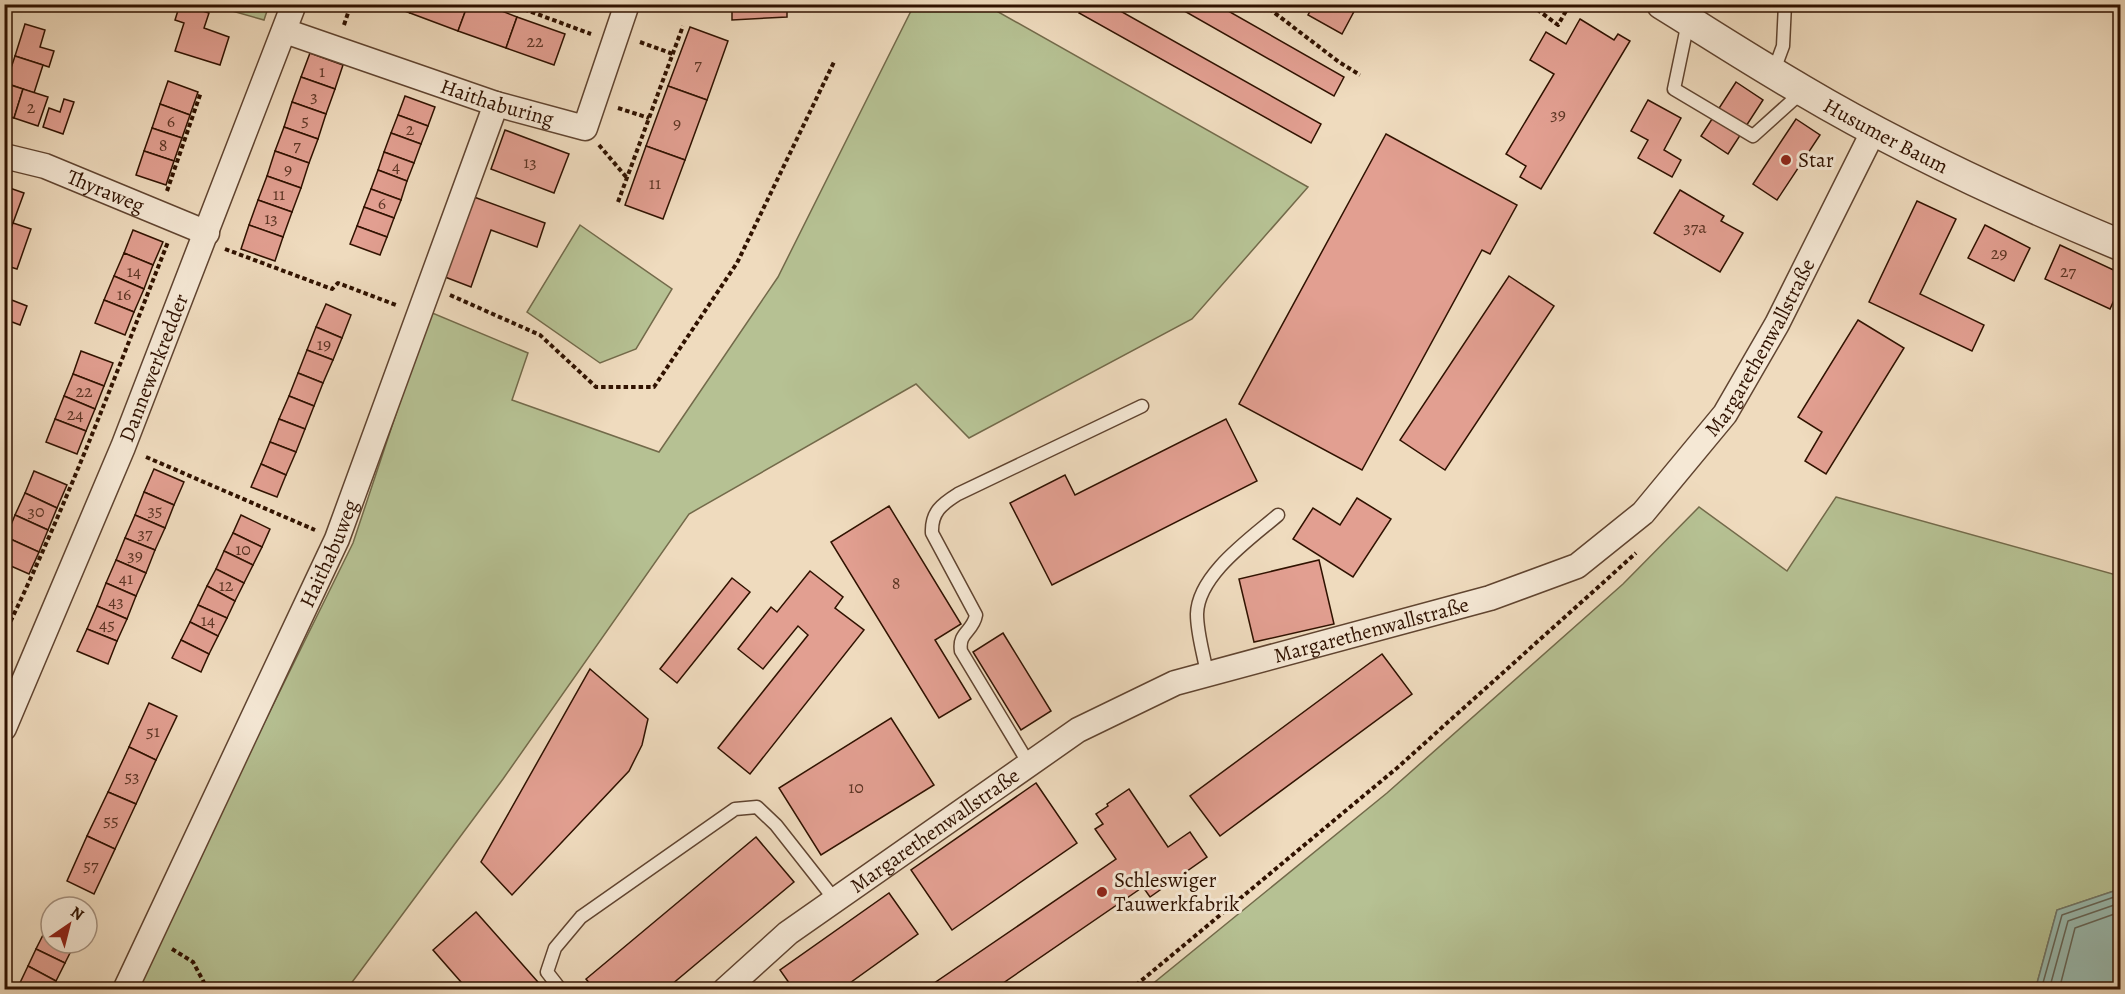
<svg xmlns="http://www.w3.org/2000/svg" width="2125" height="994" font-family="Alegreya,serif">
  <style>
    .green { fill: #b6c193; stroke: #736a4a; stroke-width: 1.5 }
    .water { fill: #9abbb0; stroke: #70776a; stroke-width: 1.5 }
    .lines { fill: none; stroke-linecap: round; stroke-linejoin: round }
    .shore { stroke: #656658; stroke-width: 1.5 }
    .building { fill: #e29f91; stroke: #301200; stroke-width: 1.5 }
    .service-casing { stroke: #604430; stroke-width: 15 }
    .minor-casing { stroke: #604430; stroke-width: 27 }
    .tertiary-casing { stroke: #604430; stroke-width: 33 }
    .path { stroke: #301200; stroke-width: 4; stroke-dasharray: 4.5 3; stroke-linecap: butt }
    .service { stroke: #f5e8d5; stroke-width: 12 }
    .minor { stroke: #f5e8d5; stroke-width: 24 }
    .tertiary { stroke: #f5e8d5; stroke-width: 30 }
    .poi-dot { fill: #8f2418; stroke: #f5e8d5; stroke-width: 2 }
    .labels { text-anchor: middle; stroke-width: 6; stroke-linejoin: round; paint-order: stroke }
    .number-label { font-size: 18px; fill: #5c3524 }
    .street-label { font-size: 21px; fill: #301200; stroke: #f5e8d5 }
    .poi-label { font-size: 21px; fill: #301200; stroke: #f5e8d5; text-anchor: start }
  </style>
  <rect width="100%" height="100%" fill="#efdbbe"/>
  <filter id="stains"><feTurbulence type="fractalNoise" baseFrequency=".00333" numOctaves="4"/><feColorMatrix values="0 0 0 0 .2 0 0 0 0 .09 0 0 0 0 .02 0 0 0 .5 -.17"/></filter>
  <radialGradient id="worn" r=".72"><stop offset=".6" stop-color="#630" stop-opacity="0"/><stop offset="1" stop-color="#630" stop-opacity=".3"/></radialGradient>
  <!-- green -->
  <g class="green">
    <polygon points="211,5 269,5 264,20"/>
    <polygon points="914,5 986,5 1308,187 1192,319 969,438 916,384 689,514 503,779 347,989 136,990 164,926 353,543 430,312 528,353 512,400 659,452 778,277"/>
    <polygon points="580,225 672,289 636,349 600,363 527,312"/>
    <polygon points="1836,497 2120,576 2120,889 2057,910 2036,987 2032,989 1145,990 1387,793 1623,584 1699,507 1787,571"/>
  </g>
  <!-- water -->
  <polygon class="water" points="2120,889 2120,989 2032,989 2036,987 2057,910"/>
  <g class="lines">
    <!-- shore -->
    <g class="shore">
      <polyline points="2041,990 2062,915 2120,895"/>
      <polyline points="2049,990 2068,921 2120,903"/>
      <polyline points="2059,990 2075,928 2120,912"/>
    </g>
  </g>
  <!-- building -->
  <g class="building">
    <polygon points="180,4 209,13 204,28 229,37 220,65 175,51 184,23 175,20"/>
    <polygon points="386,4 413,4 410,13"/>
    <polygon points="413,4 468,4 458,31 410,13"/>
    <polygon points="468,4 484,4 517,17 506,48 458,31"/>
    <polygon points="716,4 787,4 787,17 732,20 732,10 717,10"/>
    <polygon points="1084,4 1108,4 1321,124 1311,143 1079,13"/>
    <polygon points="1172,4 1216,4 1344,77 1334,96"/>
    <polygon points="1314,4 1358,4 1342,34 1308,15"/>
    <polygon points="517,17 565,34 554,65 506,48"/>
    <polygon points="1580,19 1614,40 1618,34 1630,41 1541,189 1520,177 1526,166 1506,154 1554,74 1530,60 1546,32 1566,44"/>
    <polygon points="25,24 45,30 40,47 54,51 49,67 15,56"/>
    <polygon points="690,27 728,41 707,100 668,86"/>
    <polygon points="310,53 343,65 335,89 301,77"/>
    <polygon points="15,56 43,65 34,93 6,83"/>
    <polygon points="301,77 335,89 326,114 292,102"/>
    <polygon points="168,81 198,92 190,115 160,104"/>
    <polygon points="1736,82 1763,100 1728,154 1701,136"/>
    <polygon points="4,83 23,89 14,118 4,115"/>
    <polygon points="668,86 707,100 685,160 646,146"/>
    <polygon points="23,89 48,97 38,126 14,118"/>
    <polygon points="405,96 435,107 428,126 398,115"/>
    <polygon points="64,99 74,102 63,134 43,127 49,108 60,112"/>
    <polygon points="1648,100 1681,118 1664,150 1681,160 1672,177 1638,158 1648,140 1631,131"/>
    <polygon points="292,102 326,114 318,139 284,127"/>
    <polygon points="160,104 190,115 182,138 152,128"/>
    <polygon points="398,115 428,126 421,144 391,133"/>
    <polygon points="1796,119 1820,135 1777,200 1753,184"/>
    <polygon points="284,127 318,139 309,163 275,151"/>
    <polygon points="152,128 182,138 174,161 144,151"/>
    <polygon points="505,130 569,154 554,193 491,169"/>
    <polygon points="391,133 421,144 414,163 384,152"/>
    <polygon points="1386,134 1517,205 1490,254 1482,250 1362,470 1239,404"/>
    <polygon points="646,146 685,160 663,219 625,205"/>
    <polygon points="144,151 174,161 166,185 136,175"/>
    <polygon points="275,151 309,163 301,188 267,176"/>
    <polygon points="384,152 414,163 407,181 378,170"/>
    <polygon points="378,170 407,181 401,200 371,189"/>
    <polygon points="267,176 301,188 292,212 258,200"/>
    <polygon points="4,186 24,193 13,223 4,220"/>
    <polygon points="371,189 401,200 394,218 364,207"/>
    <polygon points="1680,190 1724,216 1721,221 1743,233 1720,272 1654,233"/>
    <polygon points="474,197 545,223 537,247 491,230 471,287 445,277"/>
    <polygon points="258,200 292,212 283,237 249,225"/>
    <polygon points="1917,201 1956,219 1920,294 1984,325 1972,351 1869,302"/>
    <polygon points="364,207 394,218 387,237 357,226"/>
    <polygon points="4,220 13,223 6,243 4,243"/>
    <polygon points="13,223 31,229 17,269 4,265 4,246"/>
    <polygon points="249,225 283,237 275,261 241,249"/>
    <polygon points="1985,225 2030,248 2014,281 1968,258"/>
    <polygon points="357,226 387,237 380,255 350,244"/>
    <polygon points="133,230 163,242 153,265 124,253"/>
    <polygon points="2060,245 2120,273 2120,287 2110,309 2045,279"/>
    <polygon points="124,253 153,265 144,289 114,276"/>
    <polygon points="114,276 144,289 134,312 104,300"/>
    <polygon points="1509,276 1554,306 1445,470 1400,440"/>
    <polygon points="4,297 27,306 20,325 4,319"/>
    <polygon points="104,300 134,312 125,335 95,323"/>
    <polygon points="326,304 351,315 342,338 316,327"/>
    <polygon points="1858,320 1904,348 1826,474 1805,461 1822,432 1798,417"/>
    <polygon points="316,327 342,338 333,360 307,350"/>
    <polygon points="307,350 333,360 323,383 298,373"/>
    <polygon points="81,351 113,363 104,386 73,374"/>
    <polygon points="298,373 323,383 314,406 289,396"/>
    <polygon points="73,374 104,386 95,409 64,396"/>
    <polygon points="64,396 95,409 86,431 55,419"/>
    <polygon points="289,396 314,406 305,429 279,419"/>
    <polygon points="55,419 86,431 77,454 46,442"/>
    <polygon points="279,419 305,429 296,452 270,442"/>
    <polygon points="1226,419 1257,481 1052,585 1010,503 1065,475 1075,495"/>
    <polygon points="270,442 296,452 286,475 261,464"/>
    <polygon points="261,464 286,475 277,497 251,487"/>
    <polygon points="154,469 184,482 174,505 144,492"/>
    <polygon points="34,471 67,485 57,508 25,493"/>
    <polygon points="144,492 174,505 165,528 135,515"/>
    <polygon points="25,493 57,508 48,530 15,515"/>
    <polygon points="1357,498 1391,519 1353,577 1293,539 1313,508 1340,525"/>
    <polygon points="889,506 961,624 935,640 971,699 939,718 831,542"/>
    <polygon points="15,515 48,530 39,552 6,537"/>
    <polygon points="135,515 165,528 155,550 125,538"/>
    <polygon points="241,515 270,529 262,547 233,533"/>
    <polygon points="233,533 262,547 253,565 224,551"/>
    <polygon points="6,537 39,552 29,574 4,563"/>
    <polygon points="125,538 155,550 146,573 116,560"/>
    <polygon points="224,551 253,565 244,583 216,569"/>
    <polygon points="116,560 146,573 136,596 106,583"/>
    <polygon points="1319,560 1334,624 1254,642 1239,579"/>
    <polygon points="216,569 244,583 235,601 207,586"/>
    <polygon points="810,571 843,597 835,608 864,630 750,774 718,748 808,635 798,626 763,669 738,649 771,607 777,612"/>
    <polygon points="732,578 750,592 677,683 660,669"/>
    <polygon points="106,583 136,596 127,619 97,606"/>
    <polygon points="207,586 235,601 227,618 198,605"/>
    <polygon points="4,598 12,602 4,618"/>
    <polygon points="198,605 227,618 218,636 190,622"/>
    <polygon points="97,606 127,619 117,641 87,629"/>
    <polygon points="190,622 218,636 209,654 181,640"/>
    <polygon points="87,629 117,641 108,664 77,651"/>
    <polygon points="1003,633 1051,711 1021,730 973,652"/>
    <polygon points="181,640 209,654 201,672 172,658"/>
    <polygon points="1382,654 1412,694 1220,836 1190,796"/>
    <polygon points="590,669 648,719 642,745 629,771 512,895 481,862"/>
    <polygon points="149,703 177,716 156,760 129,747"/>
    <polygon points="891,718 934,785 821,855 779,788"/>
    <polygon points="129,747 156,760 136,804 108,792"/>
    <polygon points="1036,783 1077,843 952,930 911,870"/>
    <polygon points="1129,789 1168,847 1190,832 1207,857 1150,897 1143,887 993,990 924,990 1116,859 1095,829 1103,824 1096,814 1108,806 1107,804"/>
    <polygon points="108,792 136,804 115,849 87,836"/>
    <polygon points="87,836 115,849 94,894 67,881"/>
    <polygon points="756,837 794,882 665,990 595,990 586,979"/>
    <polygon points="889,893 918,934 840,990 794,990 780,970"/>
    <polygon points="476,912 545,990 468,990 433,950"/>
    <polygon points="45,931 51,934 51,943 69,943 74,945 65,963 36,949"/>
    <polygon points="36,949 65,963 56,981 28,966"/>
    <polygon points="28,966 56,981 52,990 29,990 19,985"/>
  </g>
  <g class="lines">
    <defs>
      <g id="service">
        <polyline points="1688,22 1674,89 1753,136 1803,91"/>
        <polyline points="1773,73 1783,46 1785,4"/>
        <path d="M1207 674C1204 655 1197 634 1197 614 1198 575 1250 539 1278 515"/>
        <path d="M1029 764 961 651C958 632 973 632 976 615L932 533C931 512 942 504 958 494L1142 406"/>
        <polyline points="561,990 547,972 555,948 581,917 735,809 757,807 776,825 835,900"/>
      </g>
      <g id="minor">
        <path id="s1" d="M285 31 496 104 585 128 627 4"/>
        <path id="s2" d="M4 156 45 166 207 233"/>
        <path id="s3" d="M4 728 123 447 294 4"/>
        <path id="s4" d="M125 990 337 539 496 104"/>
        <path id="s5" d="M725 990 788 933 1078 730 1175 683 1490 598 1577 566 1643 513 1725 414 1777 324 1874 130"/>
      </g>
      <g id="tertiary">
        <path id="s6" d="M1662 4C1709 33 1755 63 1802 90 1903 150 2012 200 2120 245"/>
      </g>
    </defs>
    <!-- service casing -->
    <use href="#service" class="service-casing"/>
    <!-- minor casing -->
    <use href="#minor" class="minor-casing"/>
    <!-- tertiary casing -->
    <use href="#tertiary" class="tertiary-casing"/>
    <!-- path -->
    <g class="path">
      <polyline points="510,4 591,34"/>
      <polyline points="1263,4 1339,62 1360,75"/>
      <polyline points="1531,5 1558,25 1570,4"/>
      <polyline points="344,25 351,4"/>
      <polyline points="640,42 673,54"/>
      <polyline points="618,108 649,118"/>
      <polyline points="599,145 627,178"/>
      <polyline points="167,191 201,92"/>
      <polyline points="618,202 683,26"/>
      <polyline points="225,249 332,289 338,283 396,305"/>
      <polyline points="450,295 540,335 596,387 654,387 737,263 834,62"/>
      <polyline points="146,457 315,530"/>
      <path d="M4 635C66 507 116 374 168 242"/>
      <polyline points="172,949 193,962 208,990"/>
      <polyline points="1130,990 1397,768 1636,553"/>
    </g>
    <!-- service -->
    <use href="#service" class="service"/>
    <!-- minor -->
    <use href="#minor" class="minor"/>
    <!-- tertiary -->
    <use href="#tertiary" class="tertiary"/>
  </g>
  <!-- markers -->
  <g class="poi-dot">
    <circle cx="1786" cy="160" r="6"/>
    <circle cx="1102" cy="892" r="6"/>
  </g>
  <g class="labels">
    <!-- number labels -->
    <g class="number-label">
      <text x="535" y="47">22</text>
      <text x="698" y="70">7</text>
      <text x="322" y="77">1</text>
      <text x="314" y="102">3</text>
      <text x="31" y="113">2</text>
      <text x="1558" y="120">39</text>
      <text x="305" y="126">5</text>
      <text x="171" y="127">6</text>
      <text x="677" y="129">9</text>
      <text x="410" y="135">2</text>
      <text x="163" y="151">8</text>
      <text x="297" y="151">7</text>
      <text x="530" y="168">13</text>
      <text x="396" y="172">4</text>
      <text x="288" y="175">9</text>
      <text x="655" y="189">11</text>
      <text x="279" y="200">11</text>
      <text x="382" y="209">6</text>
      <text x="271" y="224">13</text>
      <text x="1695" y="233">37a</text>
      <text x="1999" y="259">29</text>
      <text x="134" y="277">14</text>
      <text x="2068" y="277">27</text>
      <text x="124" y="300">16</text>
      <text x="324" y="350">19</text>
      <text x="84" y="397">22</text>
      <text x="75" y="420">24</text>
      <text x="155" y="516">35</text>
      <text x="36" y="517">30</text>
      <text x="145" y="539">37</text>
      <text x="243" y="555">10</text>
      <text x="135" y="561">39</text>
      <text x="126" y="584">41</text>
      <text x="896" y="589">8</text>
      <text x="226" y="591">12</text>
      <text x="116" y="607">43</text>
      <text x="208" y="626">14</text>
      <text x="107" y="630">45</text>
      <text x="153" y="737">51</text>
      <text x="132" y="782">53</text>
      <text x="856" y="793">10</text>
      <text x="111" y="826">55</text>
      <text x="91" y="871">57</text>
    </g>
    <!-- street labels -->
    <g class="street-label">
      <text dy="7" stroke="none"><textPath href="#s1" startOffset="224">Haithaburing</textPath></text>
      <text dy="7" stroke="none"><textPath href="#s6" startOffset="260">Husumer Baum</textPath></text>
      <text dy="7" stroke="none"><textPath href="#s2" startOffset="108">Thyraweg</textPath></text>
      <text dy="7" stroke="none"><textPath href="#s5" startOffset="1254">Margarethenwallstraße</textPath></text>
      <text dy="7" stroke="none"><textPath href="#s3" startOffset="390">Dannewerkredder</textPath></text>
      <text dy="7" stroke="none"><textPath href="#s4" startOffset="482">Haithabuweg</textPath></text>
      <text dy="7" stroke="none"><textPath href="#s5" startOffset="750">Margarethenwallstraße</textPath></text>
      <text dy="7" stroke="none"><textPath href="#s5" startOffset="264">Margarethenwallstraße</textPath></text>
    </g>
    <!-- poi labels -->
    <g class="poi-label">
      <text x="1798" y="167">Star</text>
      <text x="1114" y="887">Schleswiger<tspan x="1114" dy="24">Tauwerkfabrik</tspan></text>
    </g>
  </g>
  <!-- margin -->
  <rect width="2125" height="994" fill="none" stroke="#efdbbe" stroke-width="24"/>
  <rect x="6" y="6" width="2113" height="982" fill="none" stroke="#301200" stroke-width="3"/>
  <rect x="12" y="12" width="2101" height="970" fill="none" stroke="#301200" stroke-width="1.5"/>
  <!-- north arrow -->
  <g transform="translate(69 925) rotate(35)"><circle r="28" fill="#f5e8d5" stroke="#a69280" stroke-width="1.5"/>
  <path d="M0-4.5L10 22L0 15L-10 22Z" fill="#8f2418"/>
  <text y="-9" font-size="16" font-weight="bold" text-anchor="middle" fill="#301200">N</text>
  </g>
  <rect width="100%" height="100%" filter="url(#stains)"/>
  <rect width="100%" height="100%" fill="url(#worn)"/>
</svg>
